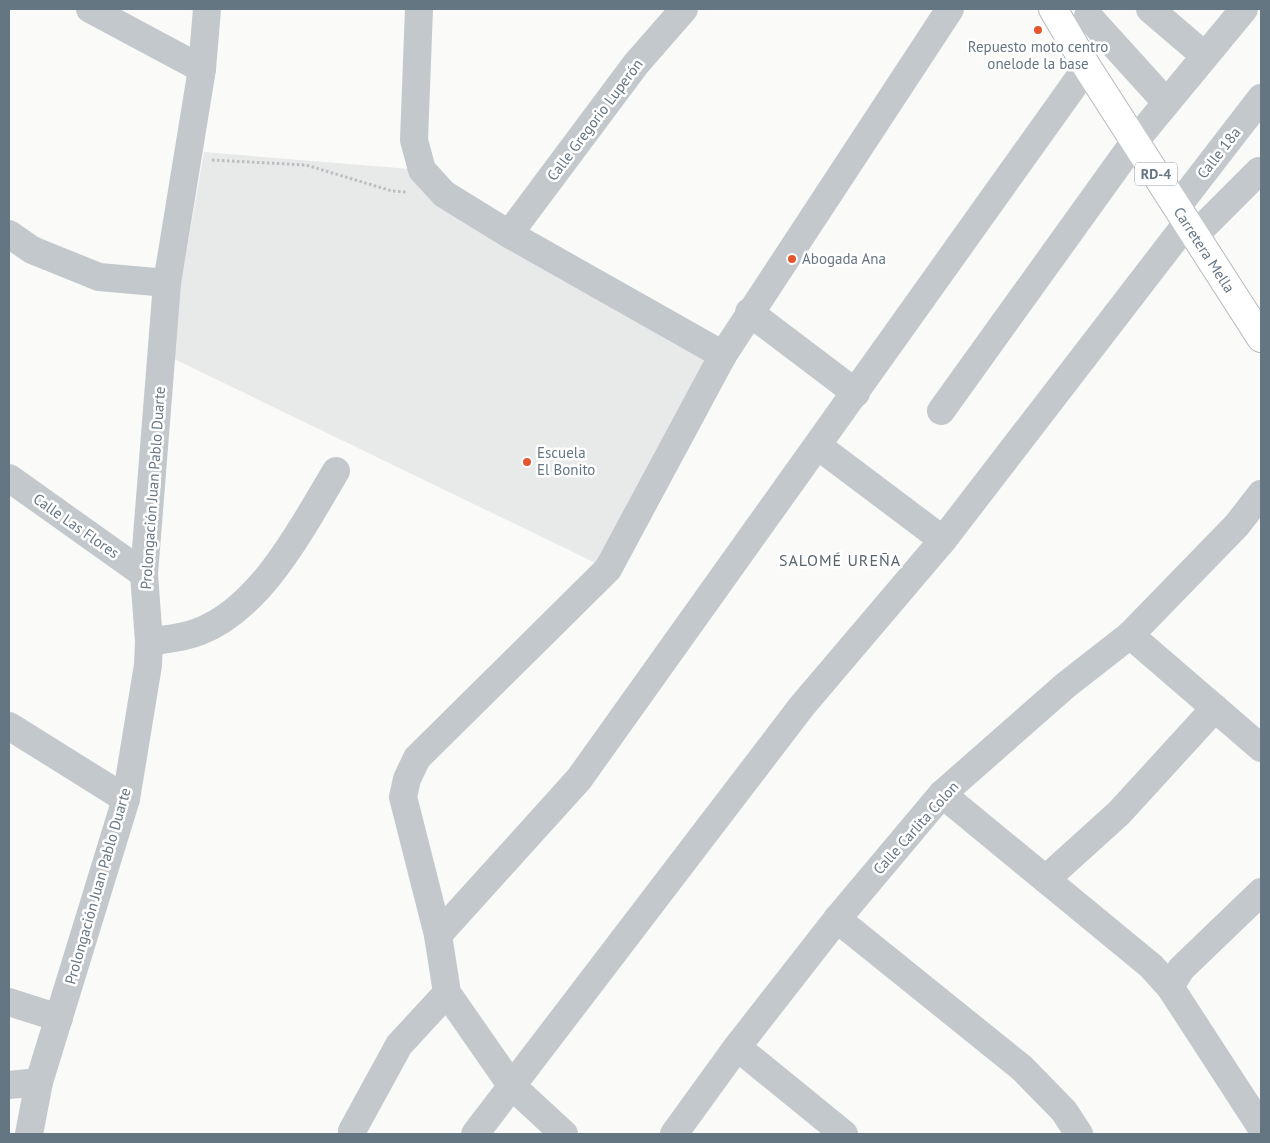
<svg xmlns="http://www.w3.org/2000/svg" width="1270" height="1143" font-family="'PT Sans',sans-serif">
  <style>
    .built { fill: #e8e9e9 }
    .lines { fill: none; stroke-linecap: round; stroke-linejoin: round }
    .major-casing { stroke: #b5babe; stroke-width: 30 }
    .path { stroke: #bbbfc2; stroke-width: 3; stroke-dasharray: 2.5 2.5; stroke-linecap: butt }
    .minor { stroke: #c3c8cc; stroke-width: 28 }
    .major { stroke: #fff; stroke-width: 28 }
    .poi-dot { fill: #e4572e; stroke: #fff; stroke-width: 2 }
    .labels { text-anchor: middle; stroke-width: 5; stroke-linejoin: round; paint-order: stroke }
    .shield { fill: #fff; stroke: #939fa8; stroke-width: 1 }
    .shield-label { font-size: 14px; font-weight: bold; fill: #657683 }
    .poi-label { font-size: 15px; fill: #657683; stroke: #fff; text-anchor: start }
    .street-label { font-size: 15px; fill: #657683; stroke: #fff }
    .neighbourhood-label { font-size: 16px; letter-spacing: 1px; fill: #57646e; stroke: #fff }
  </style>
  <rect width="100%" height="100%" fill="#fafaf8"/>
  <!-- built -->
  <polygon class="built" points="204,152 422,170 723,355 608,569 168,356"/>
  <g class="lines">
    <defs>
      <polyline id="major" points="1053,9 1087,67 1261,338"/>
    </defs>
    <!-- major casing -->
    <use href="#major" class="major-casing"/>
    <!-- path -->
    <polyline class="path" points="212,160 306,165 392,191 406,192"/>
    <!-- minor -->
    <g class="minor">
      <polyline points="90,9 202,69"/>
      <polyline points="419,9 414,140 422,170 444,194 509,234 723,355"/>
      <polyline points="1150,9 1205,56"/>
      <polyline points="1088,16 1166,102"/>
      <polyline points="1177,207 1261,98"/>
      <polyline points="9,234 32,250 99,277 167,283"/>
      <polyline points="509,234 636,64 684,9"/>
      <polyline points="1195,235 1259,171"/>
      <polyline points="749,312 856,393"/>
      <polyline points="941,411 1135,141 1244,9"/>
      <polyline points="818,446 943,540"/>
      <polyline points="9,478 144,574"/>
      <polyline points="1130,635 1261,748"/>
      <path d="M149 642C165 639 183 638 198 632 261 609 303 526 336 471"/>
      <polyline points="9,726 126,799"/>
      <polyline points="942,794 1151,966 1170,987 1261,1127"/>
      <polyline points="1046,879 1119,813 1215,708"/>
      <polyline points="837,919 1022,1068 1064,1111 1079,1134"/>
      <polyline points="438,935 579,779 1087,67"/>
      <polyline points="1170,987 1181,969 1261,892"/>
      <polyline points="9,1002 59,1018"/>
      <polyline points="737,1047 844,1134"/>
      <polyline points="9,1085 39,1082"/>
      <polyline points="352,1131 399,1045 447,993"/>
      <polyline points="29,1134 39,1082 126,799 148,665 149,642 144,574 167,283 202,69 207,9"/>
      <polyline points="475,1134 802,706 943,540 1187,223"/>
      <polyline points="564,1134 511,1085 447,993 438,935 403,797 407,779 417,758 608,569 723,355 950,9"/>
      <polyline points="674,1134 737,1047 837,919 942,794 1066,685 1130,635 1237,525 1261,494"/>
    </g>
    <!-- major -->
    <use href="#major" class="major"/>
  </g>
  <!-- markers -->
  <g class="poi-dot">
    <circle cx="1038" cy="30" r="5"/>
    <circle cx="792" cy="259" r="5"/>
    <circle cx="527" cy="462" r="5"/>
  </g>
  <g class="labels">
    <!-- shield labels -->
    <rect class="shield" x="1135" y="162.5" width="42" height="23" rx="4"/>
    <g class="shield-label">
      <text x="1156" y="179">RD-4</text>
    </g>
    <!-- poi labels -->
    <g class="poi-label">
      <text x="1038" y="52" text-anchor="middle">Repuesto moto centro<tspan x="1038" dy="17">onelode la base</tspan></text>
      <text x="802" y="264">Abogada Ana</text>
      <text x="537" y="458">Escuela<tspan x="537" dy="17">El Bonito</tspan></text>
    </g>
    <!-- street labels -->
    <g class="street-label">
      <text transform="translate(595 120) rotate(-53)" y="5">Calle Gregorio Luperón</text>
      <text transform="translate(1219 153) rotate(-52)" y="5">Calle 18a</text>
      <text transform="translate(1204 250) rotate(57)" y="5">Carretera Mella</text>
      <text transform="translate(153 488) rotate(-86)" y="5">Prolongación Juan Pablo Duarte</text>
      <text transform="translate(76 526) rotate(35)" y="5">Calle Las Flores</text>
      <text transform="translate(916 828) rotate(-48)" y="5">Calle Carlita Colon</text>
      <text transform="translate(98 886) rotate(-74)" y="5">Prolongación Juan Pablo Duarte</text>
    </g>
    <!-- neighbourhood labels -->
    <g class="neighbourhood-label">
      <text x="840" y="566">SALOMÉ UREÑA</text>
    </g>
  </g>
  <!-- border -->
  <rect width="1270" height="1143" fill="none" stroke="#657683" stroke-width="20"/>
</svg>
